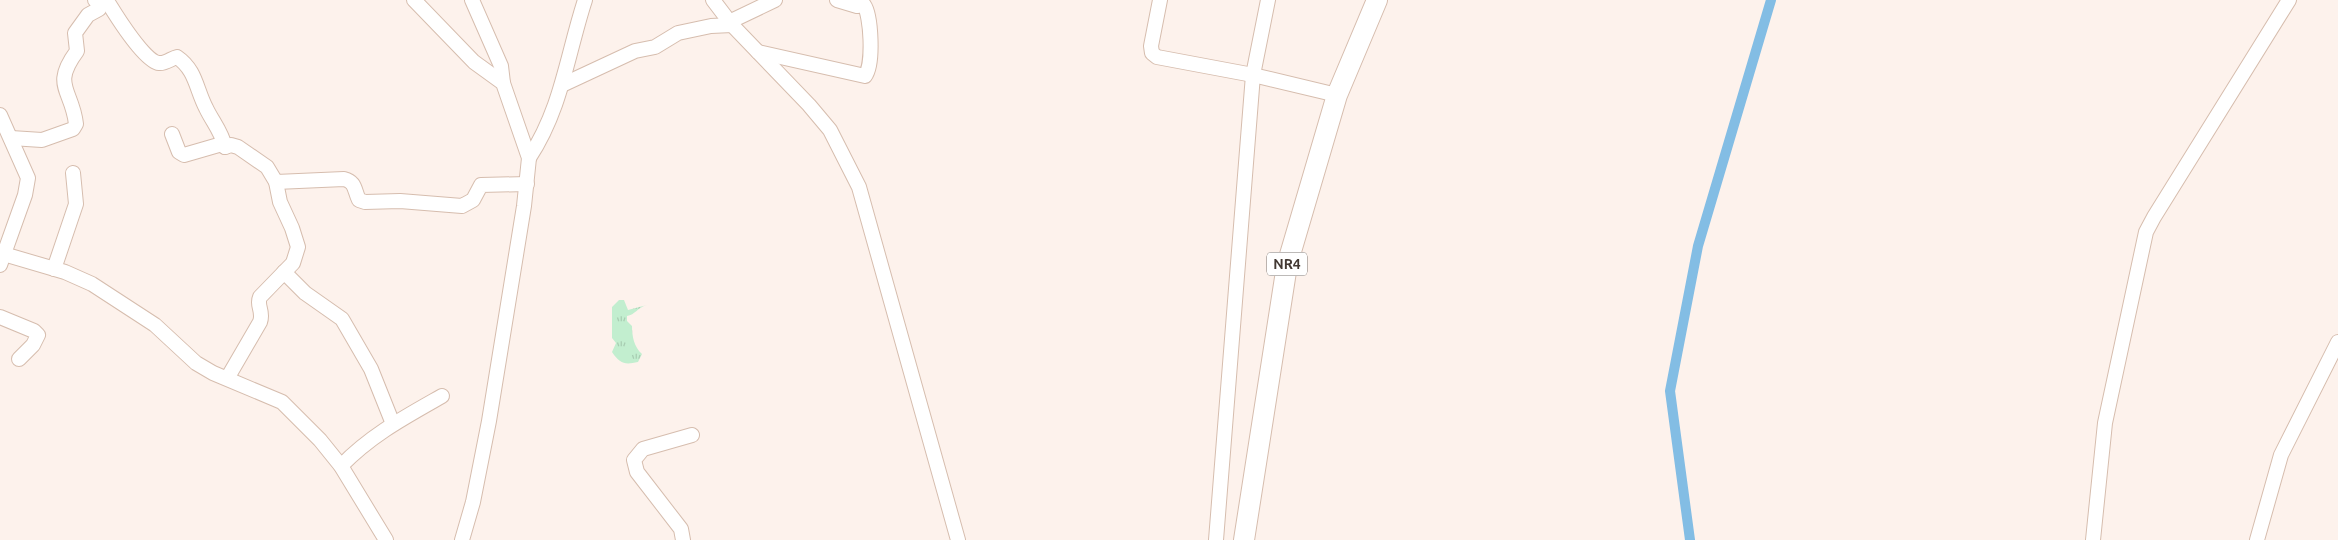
<svg xmlns="http://www.w3.org/2000/svg" width="2338" height="540" font-family="Ubuntu,sans-serif">
  <style>
    .park { fill: url(#park-tufts) }
    .lines { fill: none; stroke-linecap: round; stroke-linejoin: round }
    .canal { stroke: #83bde4; stroke-width: 10 }
    .minor-casing { stroke: #d6bdae; stroke-width: 16 }
    .highway-casing { stroke: #d6bdae; stroke-width: 22 }
    .minor { stroke: #fff; stroke-width: 14 }
    .highway { stroke: #fff; stroke-width: 20 }
    .labels { text-anchor: middle; stroke-width: 5; stroke-linejoin: round; paint-order: stroke }
    .shield { fill: #fff; stroke: #7b7470; stroke-width: 1 }
    .shield-label { font-size: 14px; font-weight: bold; fill: #433933 }
  </style>
  <defs>
    <pattern id="park-tufts" width="24" height="20" patternUnits="userSpaceOnUse" patternTransform="scale(1.25)"><rect width="24" height="20" fill="#c2eecf"/><path d="M3 7l-1-3M5 7V3M7 7l1-3M15 17l-1-3M17 17v-4M19 17l1-3" fill="none" stroke="#a8cdb2"/></pattern>
  </defs>
  <rect width="100%" height="100%" fill="#fdf2ec"/>
  <!-- park -->
  <path class="park" d="M619 300H624L628 310 647 305C638 307 635 315 627 316V321L632 326C632 336 634 347 642 354L638 362C625 365 620 364 612 352L616 343 612 338V307Z"/>
  <g class="lines">
    <!-- canal -->
    <polyline class="canal" points="1690,540 1670,391 1698,246 1771,0"/>
    <defs>
      <g id="minor">
        <path d="M95 0 98 3 109 4C117 17 145 62 159 63 165 64 172 58 177 57 196 70 196 89 206 108 212 121 222 132 225 147"/>
        <polyline points="414,0 474,62 503,83 529,158 524,206 489,421 473,502 462,540"/>
        <polyline points="472,0 501,66 503,83"/>
        <polyline points="713,0 732,25 809,105 830,130 859,187 958,540"/>
        <polyline points="1160,0 1151,46 1152,53 1157,57 1253,75 1337,95"/>
        <polyline points="729,22 775,0"/>
        <path d="M758 52 865 76C874 64 871 15 864 5L857 6 837 0"/>
        <polyline points="562,85 635,51 655,47 678,33 711,26 732,25"/>
        <polyline points="0,115 28,178 25,195 0,265"/>
        <path d="M172 134 179 152 184 155 222 144 225 147 231 145 238 147 267 167 276 182 280 202 292 228 298 247 293 263 260 297C256 306 264 311 260 322L228 377"/>
        <path d="M11 138 42 140 73 129 76 124C72 89 51 86 77 51L75 33 88 15 99 9 98 3"/>
        <path d="M529 158C562 108 567 55 585 0"/>
        <path d="M276 182 344 179C356 182 354 190 359 200L365 202 400 201 462 206 473 200 481 185 527 184"/>
        <polyline points="0,253 65,272 92,284 155,325 196,363 213,373 282,402 320,440 341,466 386,540"/>
        <polyline points="54,269 76,204 73,173"/>
        <polyline points="284,272 305,293 342,319 371,369 393,424"/>
        <polyline points="0,317 34,331 38,335 33,345 19,359"/>
        <path d="M341 466C371 435 405 417 442 396"/>
        <polyline points="683,540 681,529 637,472 634,460 643,449 692,435"/>
        <polyline points="1216,540 1253,75 1268,0"/>
        <polyline points="2093,540 2105,423 2146,232 2154,217 2289,0"/>
        <polyline points="2257,540 2281,455 2338,342"/>
      </g>
      <polyline id="highway" points="1244,540 1287,265 1337,95 1377,0"/>
    </defs>
    <!-- minor casing -->
    <use href="#minor" class="minor-casing"/>
    <!-- highway casing -->
    <use href="#highway" class="highway-casing"/>
    <!-- minor -->
    <use href="#minor" class="minor"/>
    <!-- highway -->
    <use href="#highway" class="highway"/>
  </g>
  <g class="labels">
    <!-- shield labels -->
    <rect class="shield" x="1267" y="252.5" width="40" height="23" rx="4"/>
    <g class="shield-label">
      <text x="1287" y="269">NR4</text>
    </g>
  </g>
</svg>
